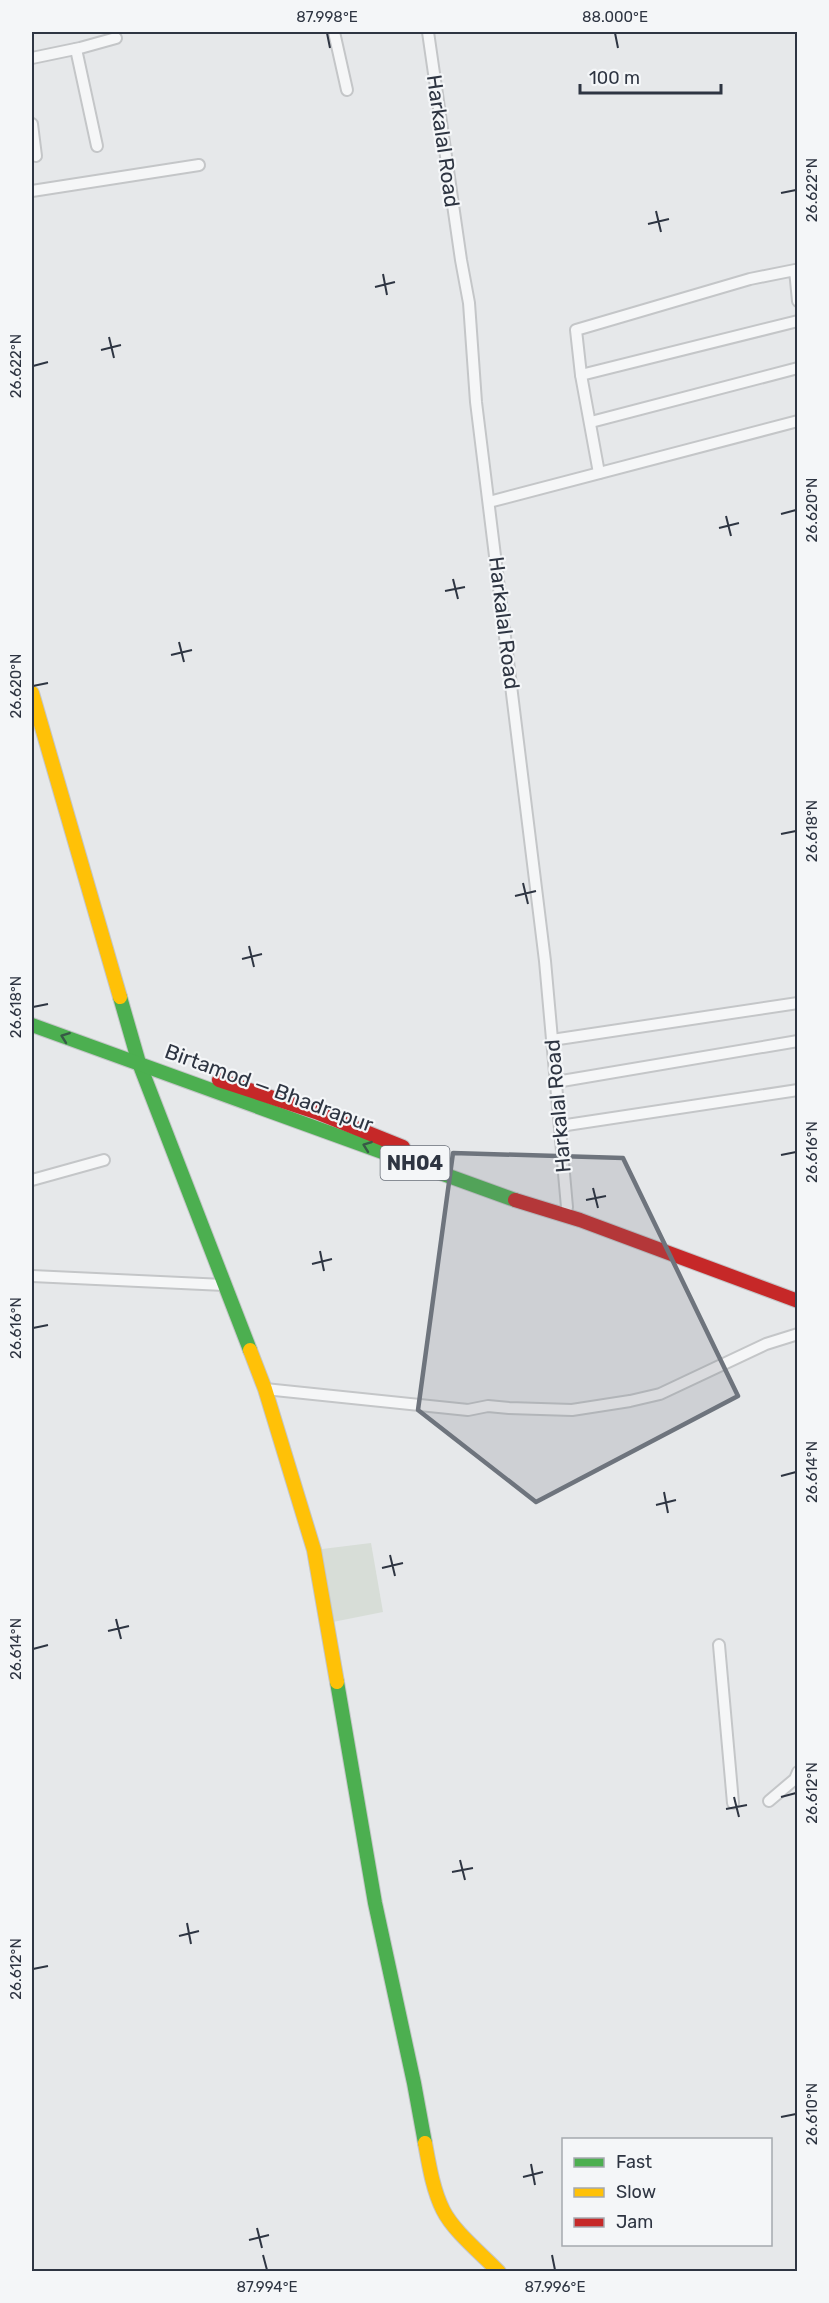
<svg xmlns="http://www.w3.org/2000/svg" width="829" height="2303" font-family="Rubik,sans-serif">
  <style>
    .green { fill: #d7ddd7 }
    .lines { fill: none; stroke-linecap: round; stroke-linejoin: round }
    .street-casing { stroke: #c4c6c8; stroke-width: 14 }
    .fast-casing { stroke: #c4c6c8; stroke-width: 16 }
    .slow-casing { stroke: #c4c6c8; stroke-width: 16 }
    .jam-casing { stroke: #c4c6c8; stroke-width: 16 }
    .street { stroke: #f5f6f7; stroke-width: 10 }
    .fast { stroke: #4caf50; stroke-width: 14 }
    .slow { stroke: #ffc107; stroke-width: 14 }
    .jam { stroke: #c62828; stroke-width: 14 }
    .oneway { stroke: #375a46 }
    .marked { fill: #6e747d; fill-opacity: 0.2; stroke: #6e747d; stroke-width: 4.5; stroke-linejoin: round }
    .ticks { fill: none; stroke: #2e3542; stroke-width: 2 }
    .labels { text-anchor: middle; stroke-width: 4.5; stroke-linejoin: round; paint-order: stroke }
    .shield { fill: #f4f6f8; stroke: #696f79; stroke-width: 1.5 }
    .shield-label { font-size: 20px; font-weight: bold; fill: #2e3542 }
    .street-label { font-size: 21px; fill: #2e3542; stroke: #f4f6f8 }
    .neatline { fill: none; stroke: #2e3542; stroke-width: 2 }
    .ticks-label { font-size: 15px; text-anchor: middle; fill: #2e3542 }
  </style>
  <rect width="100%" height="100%" fill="#e6e8ea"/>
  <!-- green -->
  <polygon class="green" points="371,1543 383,1612 328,1623 314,1550"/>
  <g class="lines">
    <defs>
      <g id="street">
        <polyline points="334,32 347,90"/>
        <polyline points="428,32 461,260 469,303 476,402 545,961 567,1207 564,1215"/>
        <polyline points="76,49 97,146"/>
        <polyline points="32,58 80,48 116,38"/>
        <polyline points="32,124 36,156"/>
        <polyline points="32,191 199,165"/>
        <polyline points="581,375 798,321"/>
        <polyline points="591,422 798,368"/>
        <polyline points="599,473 581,375 576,330 750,279 795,270 798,301"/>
        <polyline points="489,502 798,421"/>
        <polyline points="552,1040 798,1003"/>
        <polyline points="556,1082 798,1041"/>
        <polyline points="560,1126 798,1090"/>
        <polyline points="32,1180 104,1160"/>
        <polyline points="32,1276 224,1285"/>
        <polyline points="265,1389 468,1410 488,1406 509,1408 572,1410 630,1401 660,1394 766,1344 798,1334"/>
        <polyline points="719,1645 733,1803"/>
        <polyline points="769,1801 795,1779 798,1772"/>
      </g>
      <g id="fast">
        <polyline points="120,997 139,1063 250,1350"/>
        <polyline points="32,1025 515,1200"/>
        <polyline points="337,1682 375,1903 414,2083 425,2143"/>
      </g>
      <g id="slow">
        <polyline points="32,693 120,997"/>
        <polyline points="250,1350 265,1389 314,1550 337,1682"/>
        <path d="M425 2143C429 2165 433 2190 443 2210 454 2232 482 2254 499 2272"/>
      </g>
      <g id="jam">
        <polyline points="219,1080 316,1112 403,1147"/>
        <polyline points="515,1200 580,1220 798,1301"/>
      </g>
    </defs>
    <!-- street casing -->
    <use href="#street" class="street-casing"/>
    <!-- fast casing -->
    <use href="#fast" class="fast-casing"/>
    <!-- slow casing -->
    <use href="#slow" class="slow-casing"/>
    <!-- jam casing -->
    <use href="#jam" class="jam-casing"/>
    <!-- street -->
    <use href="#street" class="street"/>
    <!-- fast -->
    <use href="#fast" class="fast"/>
    <!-- slow -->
    <use href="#slow" class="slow"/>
    <!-- jam -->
    <use href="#jam" class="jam"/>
  </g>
  <!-- one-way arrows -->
  <defs><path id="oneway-chevron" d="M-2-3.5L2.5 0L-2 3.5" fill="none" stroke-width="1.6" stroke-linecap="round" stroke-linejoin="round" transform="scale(1.5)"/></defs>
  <g class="oneway">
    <use href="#oneway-chevron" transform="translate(65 1037) rotate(-160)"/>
    <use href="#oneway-chevron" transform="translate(367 1146) rotate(-160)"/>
  </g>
  <!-- marked area -->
  <path class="marked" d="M453 1153 623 1158 738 1396 536 1502 418 1410Z"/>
  <!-- ticks -->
  <path class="ticks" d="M327 33 330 48M615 33 618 48M781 193 796 190M656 211 661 232M648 224 669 219M383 274 387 295M375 287 395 282M109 337 114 358M101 350 121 345M33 366 48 362M781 514 796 510M726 516 731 536M719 528 739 523M453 579 458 599M445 591 465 587M179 642 184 662M171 655 192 650M33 686 48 683M781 834 796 831M523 883 528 904M515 896 536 891M249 946 254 967M242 959 262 954M33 1007 48 1004M781 1155 796 1152M593 1188 598 1208M586 1200 606 1196M320 1251 324 1271M312 1264 332 1259M33 1328 48 1325M781 1476 796 1472M664 1492 668 1513M656 1505 676 1500M390 1555 395 1576M382 1568 403 1563M116 1619 121 1639M108 1631 129 1626M33 1649 48 1645M734 1797 739 1817M781 1797 796 1793M726 1809 747 1805M460 1860 465 1880M452 1872 473 1868M187 1923 191 1944M179 1936 199 1931M33 1969 48 1966M781 2117 796 2114M531 2164 535 2185M523 2177 543 2172M257 2228 262 2248M249 2240 269 2235M263 2255 267 2270M552 2255 555 2270"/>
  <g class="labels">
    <!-- shield labels -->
    <rect class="shield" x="380.5" y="1146" width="69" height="34" rx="4.5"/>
    <g class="shield-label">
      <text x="415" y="1170">NH04</text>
    </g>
    <!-- street labels -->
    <g class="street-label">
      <text transform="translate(443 141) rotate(82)" y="7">Harkalal Road</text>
      <text transform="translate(504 623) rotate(83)" y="7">Harkalal Road</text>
      <text transform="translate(269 1088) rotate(20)" y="7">Birtamod — Bhadrapur</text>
      <text transform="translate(558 1106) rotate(-95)" y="7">Harkalal Road</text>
    </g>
  </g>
  <!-- border -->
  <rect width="829" height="2303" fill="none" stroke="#f4f6f8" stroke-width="66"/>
  <!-- legend -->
  <rect x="562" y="2138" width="210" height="108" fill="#f4f6f8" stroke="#a5a9af" stroke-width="1.5"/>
  <rect x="574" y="2158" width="30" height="9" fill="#4caf50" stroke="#a5a9af" stroke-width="1.5"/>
  <text x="616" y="2168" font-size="18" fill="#2e3542">Fast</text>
  <rect x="574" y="2188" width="30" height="9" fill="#ffc107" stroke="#a5a9af" stroke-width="1.5"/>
  <text x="616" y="2198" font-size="18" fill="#2e3542">Slow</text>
  <rect x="574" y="2218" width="30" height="9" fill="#c62828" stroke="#a5a9af" stroke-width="1.5"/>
  <text x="616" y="2228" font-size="18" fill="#2e3542">Jam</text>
  <!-- scale -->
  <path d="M580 84v9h141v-9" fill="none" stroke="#2e3542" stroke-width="3"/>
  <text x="589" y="84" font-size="18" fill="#2e3542" stroke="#f4f6f8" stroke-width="4.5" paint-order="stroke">100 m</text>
  <rect x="33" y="33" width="763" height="2237" class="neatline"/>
  <g class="ticks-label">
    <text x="327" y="22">87.998°E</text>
    <text x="615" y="22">88.000°E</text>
    <text transform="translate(812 190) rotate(-90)" y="5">26.622°N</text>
    <text transform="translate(16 366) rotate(-90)" y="5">26.622°N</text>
    <text transform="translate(812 510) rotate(-90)" y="5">26.620°N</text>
    <text transform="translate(16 686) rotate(-90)" y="5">26.620°N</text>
    <text transform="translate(812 831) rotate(-90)" y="5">26.618°N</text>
    <text transform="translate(16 1007) rotate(-90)" y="5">26.618°N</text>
    <text transform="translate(812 1152) rotate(-90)" y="5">26.616°N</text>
    <text transform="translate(16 1328) rotate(-90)" y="5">26.616°N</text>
    <text transform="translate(812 1472) rotate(-90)" y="5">26.614°N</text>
    <text transform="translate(16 1649) rotate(-90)" y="5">26.614°N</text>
    <text transform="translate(812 1793) rotate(-90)" y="5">26.612°N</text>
    <text transform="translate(16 1969) rotate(-90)" y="5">26.612°N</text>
    <text transform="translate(812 2114) rotate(-90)" y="5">26.610°N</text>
    <text x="267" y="2292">87.994°E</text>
    <text x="555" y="2292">87.996°E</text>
  </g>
</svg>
